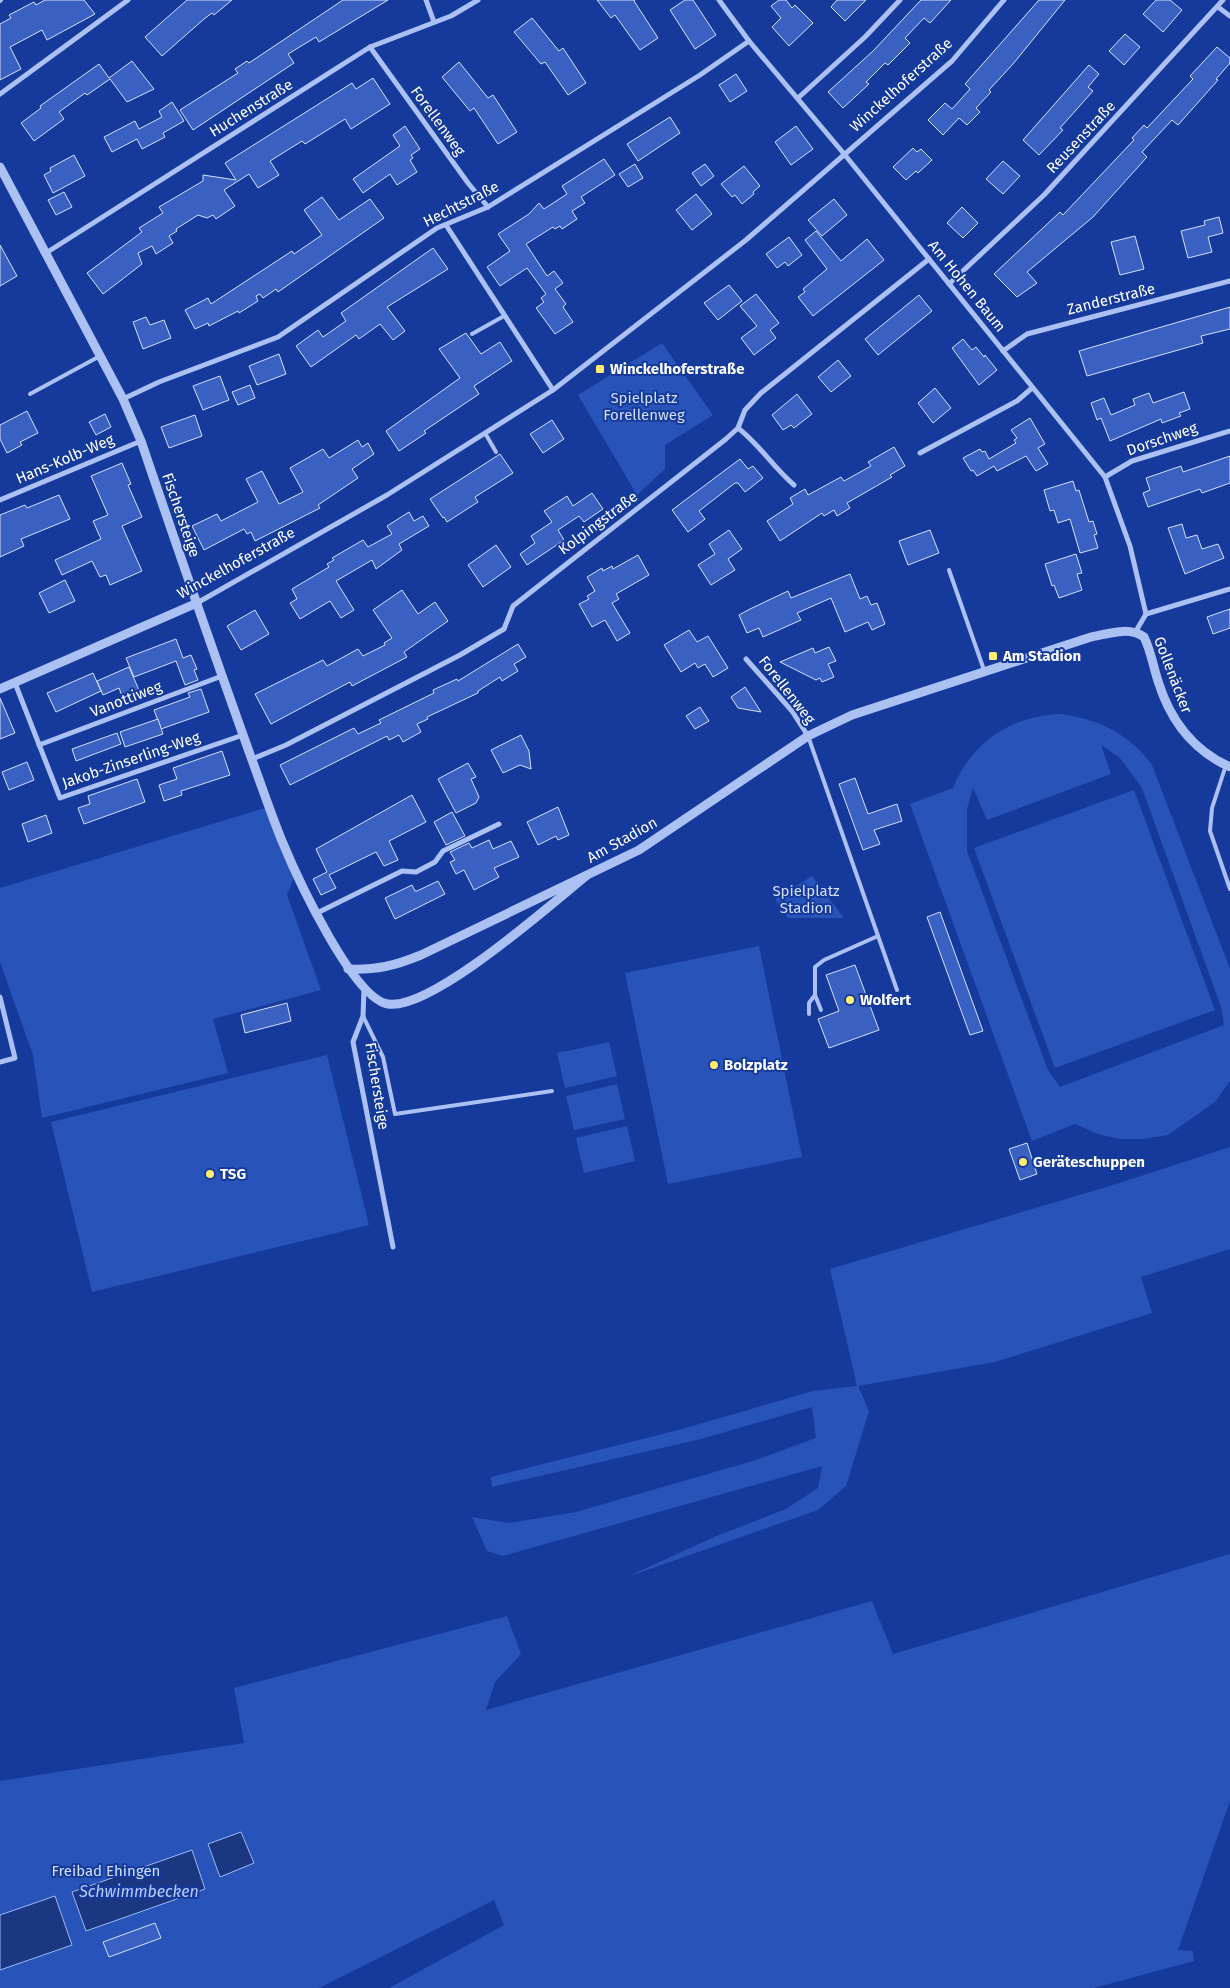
<svg xmlns="http://www.w3.org/2000/svg" width="1230" height="1988" font-family="'Fira Sans',sans-serif">
  <style>
    .green { fill: #2853b9; fill-rule: evenodd }
    .water { fill: #1b3782; stroke: #9db8f5 }
    .building { fill: #3a61c1; stroke: #d3dffd }
    .lines { fill: none; stroke-linecap: round; stroke-linejoin: round }
    .service { stroke: #abc0f3; stroke-width: 4 }
    .minor { stroke: #abc0f3; stroke-width: 5 }
    .tertiary { stroke: #abc0f3; stroke-width: 9 }
    .poi-dot { fill: #ffec6d; stroke: #153a9c; stroke-width: 2 }
    .labels { text-anchor: middle; stroke-width: 4; stroke-linejoin: round; paint-order: stroke }
    .street-label { font-size: 15px; fill: #fff; stroke: #153a9c }
    .poi-label { font-size: 15px; font-weight: bold; fill: #fff; stroke: #153a9c; text-anchor: start }
    .park-label { font-size: 15px; fill: #d3dffd; stroke: #153a9c }
    .water-label { font-size: 16px; font-style: italic; fill: #b8cbf9; stroke: #153a9c }
  </style>
  <rect width="100%" height="100%" fill="#153a9c"/>
  <!-- green -->
  <g class="green">
    <polygon points="662,343 713,415 665,445 665,469 637,495 578,395"/>
    <path d="M1061 714C1098 719 1130 734 1152 765L1230 969V1081L1215 1102 1168 1135 1143 1139H1119L1098 1134 1075 1124 1032 1141 910 804 953 788C972 741 1011 716 1061 714ZM1101 745 1120 758 1142 788 1221 1007 1224 1025 1060 1087 1048 1070 967 851V809L973 788 987 820 1111 774Z"/>
    <polygon points="1134,790 1215,1010 1055,1068 974,848"/>
    <polygon points="268,807 296,872 287,895 321,990 213,1019 228,1073 42,1118 33,1055 0,962 0,888"/>
    <polygon points="812,876 844,918 788,918 775,899"/>
    <polygon points="759,946 802,1157 668,1184 625,973"/>
    <polygon points="609,1042 617,1076 565,1088 557,1053"/>
    <polygon points="327,1055 369,1225 92,1292 51,1122"/>
    <polygon points="617,1084 625,1119 574,1130 566,1096"/>
    <polygon points="627,1126 635,1161 584,1173 576,1138"/>
    <polygon points="1230,1147 1230,1249 1141,1277 1152,1313 995,1362 858,1386 869,1411 846,1486 818,1510 627,1577 714,1537 786,1509 818,1488 822,1466 503,1556 487,1551 472,1517 509,1523 576,1512 756,1460 816,1438 812,1407 701,1439 492,1487 491,1477 682,1429 813,1391 857,1386 830,1269 1113,1185"/>
    <polygon points="1230,1554 1230,1801 1178,1950 1193,1951 1194,1961 1094,1988 389,1988 504,1925 494,1900 319,1988 0,1988 0,1781 244,1743 234,1688 507,1616 521,1654 495,1682 486,1710 872,1601 893,1654"/>
  </g>
  <!-- water -->
  <g class="water">
    <polygon points="241,1832 254,1863 220,1877 208,1844"/>
    <polygon points="192,1850 205,1889 86,1931 72,1892"/>
    <polygon points="55,1896 72,1945 0,1970 0,1915"/>
  </g>
  <!-- building -->
  <g class="building">
    <polygon points="45,0 84,0 95,14 47,40 42,30 10,47 21,69 0,80 0,24 11,18 9,15 34,2 36,5"/>
    <polygon points="187,0 232,0 214,15 212,13 204,19 162,56 145,37"/>
    <polygon points="343,0 388,0 319,42 316,37 288,54 294,63 193,130 180,110 238,73 235,69 247,61 249,63"/>
    <polygon points="597,0 635,0 634,1 658,38 640,50 615,15 611,18"/>
    <polygon points="685,0 693,0 716,35 695,49 670,10"/>
    <polygon points="779,0 786,0 792,8 795,5 813,23 789,46 772,27 781,18 771,6"/>
    <polygon points="837,0 866,0 845,21 831,7"/>
    <polygon points="921,0 951,0 930,23 924,18 905,38 910,43 888,65 885,63 866,82 869,84 843,108 828,92 873,51"/>
    <polygon points="1039,0 1065,0 1013,64 989,90 991,92 976,108 980,112 967,125 959,118 943,135 928,120 945,103 952,109 970,89 965,84"/>
    <polygon points="1156,0 1170,0 1182,10 1163,32 1143,14"/>
    <polygon points="532,18 559,51 563,48 586,83 568,95 545,62 541,64 514,32"/>
    <polygon points="1125,34 1140,47 1124,65 1109,51"/>
    <polygon points="1217,47 1230,58 1230,63 1216,79 1218,80 1178,125 1172,120 1142,152 1147,157 1093,217 1027,272 1037,283 1017,297 994,274 1060,212 1063,215 1134,140 1132,138 1144,125 1147,128 1193,79 1190,76"/>
    <polygon points="132,61 154,89 127,102 110,79 87,95 85,93 59,112 64,119 34,141 21,123 41,108 40,106 99,64 109,78"/>
    <polygon points="459,62 488,98 493,95 517,132 498,144 474,108 470,111 442,77"/>
    <polygon points="1089,65 1099,74 1088,87 1093,91 1060,128 1063,130 1039,155 1023,140"/>
    <polygon points="736,74 747,91 730,102 719,85"/>
    <polygon points="373,78 390,104 351,129 345,119 305,144 302,141 270,161 279,175 258,188 249,174 224,190 235,206 216,219 213,215 207,218 198,215 176,229 177,231 169,236 173,243 156,254 152,246 138,253 142,264 103,294 87,273 142,232 139,228 163,213 159,207 203,181 203,175 236,180 225,163 352,83 356,89"/>
    <polygon points="172,102 184,121 163,133 165,137 142,149 137,139 112,152 104,137 135,121 139,129 162,117 159,111"/>
    <polygon points="670,117 680,133 638,161 627,144"/>
    <polygon points="405,126 420,149 411,155 413,158 410,160 417,172 397,185 390,174 363,193 353,179 400,146 393,135"/>
    <polygon points="796,126 813,149 791,165 775,142"/>
    <polygon points="913,148 917,152 921,149 932,160 918,173 916,171 906,180 893,167"/>
    <polygon points="74,155 85,176 53,193 44,175 51,171 50,168"/>
    <polygon points="604,159 615,175 581,197 585,203 572,211 577,219 562,229 560,226 555,229 553,227 526,244 547,276 554,271 563,283 555,289 566,304 563,307 573,322 555,334 536,308 544,302 541,298 546,294 527,268 500,286 487,267 510,251 498,234 529,214 539,203 544,209 567,194 562,186"/>
    <polygon points="1003,161 1020,176 1003,194 986,179"/>
    <polygon points="635,164 643,178 628,187 619,174"/>
    <polygon points="705,164 714,176 701,186 692,173"/>
    <polygon points="744,166 760,186 753,192 754,194 742,204 735,195 732,197 721,184"/>
    <polygon points="64,192 72,207 56,215 48,200"/>
    <polygon points="696,194 712,214 692,230 676,210"/>
    <polygon points="322,197 339,220 370,199 384,218 278,292 276,289 263,298 260,294 256,296 258,301 239,313 238,311 209,326 208,323 195,329 185,310 208,298 211,304 292,251 294,254 322,235 304,210"/>
    <polygon points="834,199 847,215 822,236 808,220"/>
    <polygon points="962,207 978,223 963,238 947,223"/>
    <polygon points="1219,217 1223,233 1208,237 1212,252 1188,258 1181,231 1205,225 1204,221"/>
    <polygon points="816,231 841,261 867,239 884,260 813,316 798,297 805,292 803,289 827,269 805,240"/>
    <polygon points="1135,236 1144,269 1120,275 1111,242"/>
    <polygon points="789,237 802,255 788,266 785,262 777,268 766,254"/>
    <polygon points="0,245 17,276 0,286"/>
    <polygon points="433,248 448,269 387,307 405,331 393,340 380,324 359,339 356,335 311,367 296,346 318,330 323,337 346,321 341,313"/>
    <polygon points="729,285 742,301 718,320 704,303"/>
    <polygon points="756,294 779,323 770,330 776,338 754,355 741,338 757,326 740,306"/>
    <polygon points="919,295 932,311 878,355 865,339"/>
    <polygon points="1230,307 1230,329 1201,336 1203,343 1087,376 1079,351"/>
    <polygon points="146,317 150,325 164,320 171,338 143,349 133,322"/>
    <polygon points="466,333 481,354 500,342 512,361 474,386 479,394 424,431 426,433 399,451 386,431 460,378 439,349"/>
    <polygon points="963,339 972,350 976,347 984,357 985,355 997,370 979,385 952,348"/>
    <polygon points="279,354 286,374 257,385 249,366"/>
    <polygon points="838,360 851,376 831,392 818,377"/>
    <polygon points="220,376 229,400 203,410 193,386"/>
    <polygon points="250,385 255,398 238,405 232,392"/>
    <polygon points="935,388 951,408 933,423 918,403"/>
    <polygon points="1184,392 1190,409 1179,413 1181,416 1162,423 1161,419 1110,441 1101,418 1097,420 1091,403 1104,398 1111,415 1135,405 1133,399 1149,393 1153,403"/>
    <polygon points="797,394 812,414 794,428 791,425 783,430 772,415"/>
    <polygon points="27,411 38,433 20,442 22,445 7,453 0,439 0,425"/>
    <polygon points="105,414 111,427 96,435 89,422"/>
    <polygon points="195,415 202,436 169,448 161,427"/>
    <polygon points="1030,418 1045,444 1038,448 1048,464 1036,471 1026,456 997,471 994,466 977,476 973,470 971,471 963,458 980,449 982,452 985,451 989,459 1016,443 1014,440 1017,438 1011,430"/>
    <polygon points="552,420 564,439 543,453 530,434"/>
    <polygon points="358,440 362,447 368,443 374,454 352,469 358,478 318,505 320,508 255,541 251,532 247,534 244,529 204,550 192,526 217,514 221,521 258,502 246,479 262,471 279,504 303,492 290,468 323,449 329,458"/>
    <polygon points="894,447 905,466 890,475 892,477 847,503 850,508 837,516 834,510 824,516 822,513 780,541 767,521 793,504 790,498 805,489 808,495 841,477 844,481 871,466 868,462"/>
    <polygon points="500,454 513,473 475,497 478,502 447,522 444,517 443,518 430,499"/>
    <polygon points="1230,456 1230,483 1202,493 1200,489 1148,507 1143,493 1150,490 1146,478 1181,466 1183,472"/>
    <polygon points="740,459 748,469 753,466 763,478 745,492 738,483 735,483 699,511 705,519 688,532 672,510"/>
    <polygon points="122,463 131,484 128,485 142,517 122,526 142,571 110,585 106,575 100,577 92,561 62,575 55,560 101,539 93,521 108,515 91,476"/>
    <polygon points="1073,481 1076,491 1079,490 1089,522 1093,521 1097,534 1094,535 1098,548 1080,553 1070,519 1058,523 1054,510 1050,511 1044,490"/>
    <polygon points="592,493 603,509 584,522 579,516 558,530 564,540 527,565 520,554 535,543 531,536 552,522 544,511 567,496 573,506"/>
    <polygon points="59,495 70,519 21,539 24,546 0,557 0,515 25,505 27,508"/>
    <polygon points="409,512 414,521 423,516 429,526 399,544 402,550 376,569 372,560 336,581 354,610 341,618 330,601 300,619 290,603 297,599 292,589 329,567 327,564 334,560 332,558 363,540 368,547 392,534 387,526"/>
    <polygon points="1182,524 1186,538 1197,535 1202,549 1218,544 1224,558 1185,574 1168,528"/>
    <polygon points="729,530 742,549 728,559 735,570 711,585 698,565 715,554 709,544"/>
    <polygon points="930,530 939,553 908,565 899,541"/>
    <polygon points="496,545 511,567 483,587 468,565"/>
    <polygon points="1076,554 1082,573 1077,574 1082,590 1059,598 1054,585 1052,586 1045,564"/>
    <polygon points="638,555 649,575 616,594 619,599 612,603 630,633 617,641 605,620 592,627 579,604 589,599 587,596 595,591 587,577 602,568 603,571 612,566 613,569"/>
    <polygon points="850,574 860,599 867,596 871,605 877,603 885,624 872,630 868,622 845,632 831,598 797,613 801,620 763,637 759,628 747,633 739,615 750,609 788,591 791,598"/>
    <polygon points="65,580 75,601 49,613 39,593"/>
    <polygon points="402,590 418,614 435,602 448,621 404,652 407,657 352,686 350,682 271,724 255,694 323,660 327,666 358,649 363,656 385,645 384,643 392,638 373,610"/>
    <polygon points="1230,609 1230,628 1213,634 1207,617"/>
    <polygon points="255,610 269,634 241,650 227,626"/>
    <polygon points="689,630 697,642 708,636 728,668 713,677 705,664 698,668 695,663 681,672 664,645"/>
    <polygon points="176,639 183,658 191,655 197,669 194,670 198,680 185,685 176,661 134,677 126,658"/>
    <polygon points="518,644 526,657 514,664 518,671 502,681 500,677 478,691 478,693 427,717 428,719 417,724 421,732 403,742 399,735 389,740 387,736 290,785 280,765 354,728 358,734 381,723 379,720 434,693 433,690 457,679 458,681"/>
    <polygon points="829,647 836,661 828,664 834,677 822,682 820,678 816,680 780,662 813,648 815,653"/>
    <polygon points="129,667 142,697 125,704 119,688 103,695 97,681"/>
    <polygon points="93,673 101,691 56,712 47,693"/>
    <polygon points="745,687 761,712 738,708 731,697"/>
    <polygon points="201,689 209,712 161,729 154,710 190,697 188,693"/>
    <polygon points="0,698 15,733 0,739"/>
    <polygon points="700,707 709,721 695,729 686,716"/>
    <polygon points="158,719 163,734 125,747 120,732"/>
    <polygon points="117,733 121,744 76,761 72,749"/>
    <polygon points="521,735 529,751 531,769 520,765 503,773 491,750"/>
    <polygon points="222,751 230,775 181,791 182,795 164,801 159,785 177,779 173,768"/>
    <polygon points="27,762 34,780 9,790 2,772"/>
    <polygon points="468,763 476,777 471,779 479,797 476,803 456,813 438,779"/>
    <polygon points="855,778 868,814 897,804 902,821 874,830 880,844 863,850 839,784"/>
    <polygon points="137,779 145,802 84,824 78,808 90,804 88,796"/>
    <polygon points="412,795 426,822 389,841 398,860 384,866 376,852 329,875 336,888 321,895 313,879 327,872 316,849"/>
    <polygon points="558,807 569,835 558,840 556,836 538,845 527,822"/>
    <polygon points="452,812 465,836 446,845 434,822"/>
    <polygon points="46,815 52,833 28,842 22,824"/>
    <polygon points="489,840 493,849 511,841 519,857 494,868 499,877 474,890 464,870 456,874 450,862 455,860 450,852 469,843 472,848"/>
    <polygon points="438,881 445,894 395,919 385,898 412,885 415,891 417,891"/>
    <polygon points="940,912 983,1031 970,1035 927,917"/>
    <polygon points="855,965 879,1030 829,1048 818,1019 839,1011 826,975"/>
    <polygon points="287,1003 291,1021 245,1033 241,1015"/>
    <polygon points="1027,1143 1037,1174 1020,1180 1009,1149"/>
    <polygon points="155,1923 161,1938 109,1957 103,1942"/>
  </g>
  <g class="lines">
    <!-- service -->
    <g class="service">
      <polyline points="0,1 1,0"/>
      <polyline points="472,334 504,316"/>
      <polyline points="30,394 100,356"/>
      <polyline points="485,433 496,452"/>
      <polyline points="949,570 984,670"/>
      <polyline points="808,736 897,990"/>
      <polyline points="1226,765 1212,808 1210,831 1230,889"/>
      <polyline points="821,1010 815,995 815,967 824,960 878,936"/>
      <polyline points="809,1014 809,1003 815,995"/>
      <polyline points="363,1016 383,1057 395,1114 552,1091"/>
    </g>
    <!-- minor -->
    <g class="minor">
      <polyline points="426,0 434,22"/>
      <polyline points="719,0 749,41 845,155 1105,477 1130,546 1146,614"/>
      <polyline points="1218,7 1230,16"/>
      <polyline points="370,47 468,183 488,207"/>
      <polyline points="0,94 128,0"/>
      <polyline points="798,98 865,37 900,0"/>
      <polyline points="446,225 553,390"/>
      <polyline points="46,253 370,47 451,16 478,0"/>
      <polyline points="949,284 1044,195 1223,0"/>
      <polyline points="1003,351 1027,334 1230,281"/>
      <polyline points="123,399 159,382 278,337 437,228 488,207 700,75 749,41"/>
      <path d="M738 428C759 444 773 467 794 485"/>
      <polyline points="920,453 1017,401 1032,388"/>
      <polyline points="1105,477 1132,461 1230,431"/>
      <polyline points="0,500 141,441"/>
      <polyline points="197,603 387,495 553,390 746,240 952,61 1004,0"/>
      <polyline points="1146,614 1230,589"/>
      <polyline points="1136,631 1146,614"/>
      <polyline points="746,659 792,711 808,736"/>
      <polyline points="15,683 60,798 243,735"/>
      <polyline points="39,745 222,676"/>
      <polyline points="252,759 286,745 460,655 504,629 513,606 726,439 738,428 745,410 761,393 929,259"/>
      <polyline points="317,913 402,871 416,872 435,862 443,851 499,824"/>
      <polyline points="364,989 363,1016 353,1042 393,1247"/>
      <polyline points="0,997 15,1058 0,1062"/>
    </g>
    <!-- tertiary -->
    <g class="tertiary">
      <path d="M0 167 123 399 141 441C177 547 214 654 252 760 262 787 271 814 282 841 296 875 353 999 388 1004 431 1011 550 905 586 876"/>
      <polyline points="0,689 197,603"/>
      <path d="M348 969C377 970 394 966 421 955L639 850 808 736 852 715 1091 637C1108 634 1129 626 1144 637 1151 651 1153 666 1158 681 1170 720 1192 750 1230 767"/>
    </g>
  </g>
  <!-- markers -->
  <g class="poi-dot">
    <rect x="595" y="364" width="10" height="10" rx="2.5"/>
    <rect x="988" y="651" width="10" height="10" rx="2.5"/>
    <circle cx="850" cy="1000" r="5"/>
    <circle cx="714" cy="1065" r="5"/>
    <circle cx="1023" cy="1162" r="5"/>
    <circle cx="210" cy="1174" r="5"/>
  </g>
  <g class="labels">
    <!-- street labels -->
    <g class="street-label">
      <text transform="translate(901 85) rotate(-42)" y="5">Winckelhoferstraße</text>
      <text transform="translate(251 108) rotate(-32)" y="5">Huchenstraße</text>
      <text transform="translate(438 121) rotate(54)" y="5">Forellenweg</text>
      <text transform="translate(1081 137) rotate(-47)" y="5">Reusenstraße</text>
      <text transform="translate(461 204) rotate(-27)" y="5">Hechtstraße</text>
      <text transform="translate(967 286) rotate(51)" y="5">Am Hohen Baum</text>
      <text transform="translate(1111 299) rotate(-14)" y="5">Zanderstraße</text>
      <text transform="translate(1162 439) rotate(-19)" y="5">Dorschweg</text>
      <text transform="translate(65 459) rotate(-23)" y="5">Hans-Kolb-Weg</text>
      <text transform="translate(181 515) rotate(71)" y="5">Fischersteige</text>
      <text transform="translate(598 523) rotate(-37)" y="5">Kolpingstraße</text>
      <text transform="translate(236 563) rotate(-29)" y="5">Winckelhoferstraße</text>
      <text transform="translate(1173 675) rotate(69)" y="5">Gollenäcker</text>
      <text transform="translate(787 690) rotate(52)" y="5">Forellenweg</text>
      <text transform="translate(126 699) rotate(-21)" y="5">Vanottiweg</text>
      <text transform="translate(131 760) rotate(-19)" y="5">Jakob-Zinserling-Weg</text>
      <text transform="translate(622 840) rotate(-29)" y="5">Am Stadion</text>
      <text transform="translate(377 1086) rotate(81)" y="5">Fischersteige</text>
    </g>
    <!-- poi labels -->
    <g class="poi-label">
      <text x="610" y="374">Winckelhoferstraße</text>
      <text x="1003" y="661">Am Stadion</text>
      <text x="860" y="1005">Wolfert</text>
      <text x="724" y="1070">Bolzplatz</text>
      <text x="1033" y="1167">Geräteschuppen</text>
      <text x="220" y="1179">TSG</text>
    </g>
    <!-- park labels -->
    <g class="park-label">
      <text x="644" y="403">Spielplatz<tspan x="644" dy="17">Forellenweg</tspan></text>
      <text x="806" y="896">Spielplatz<tspan x="806" dy="17">Stadion</tspan></text>
      <text x="106" y="1876">Freibad Ehingen</text>
    </g>
    <!-- water labels -->
    <g class="water-label">
      <text x="139" y="1897">Schwimmbecken</text>
    </g>
  </g>
</svg>
